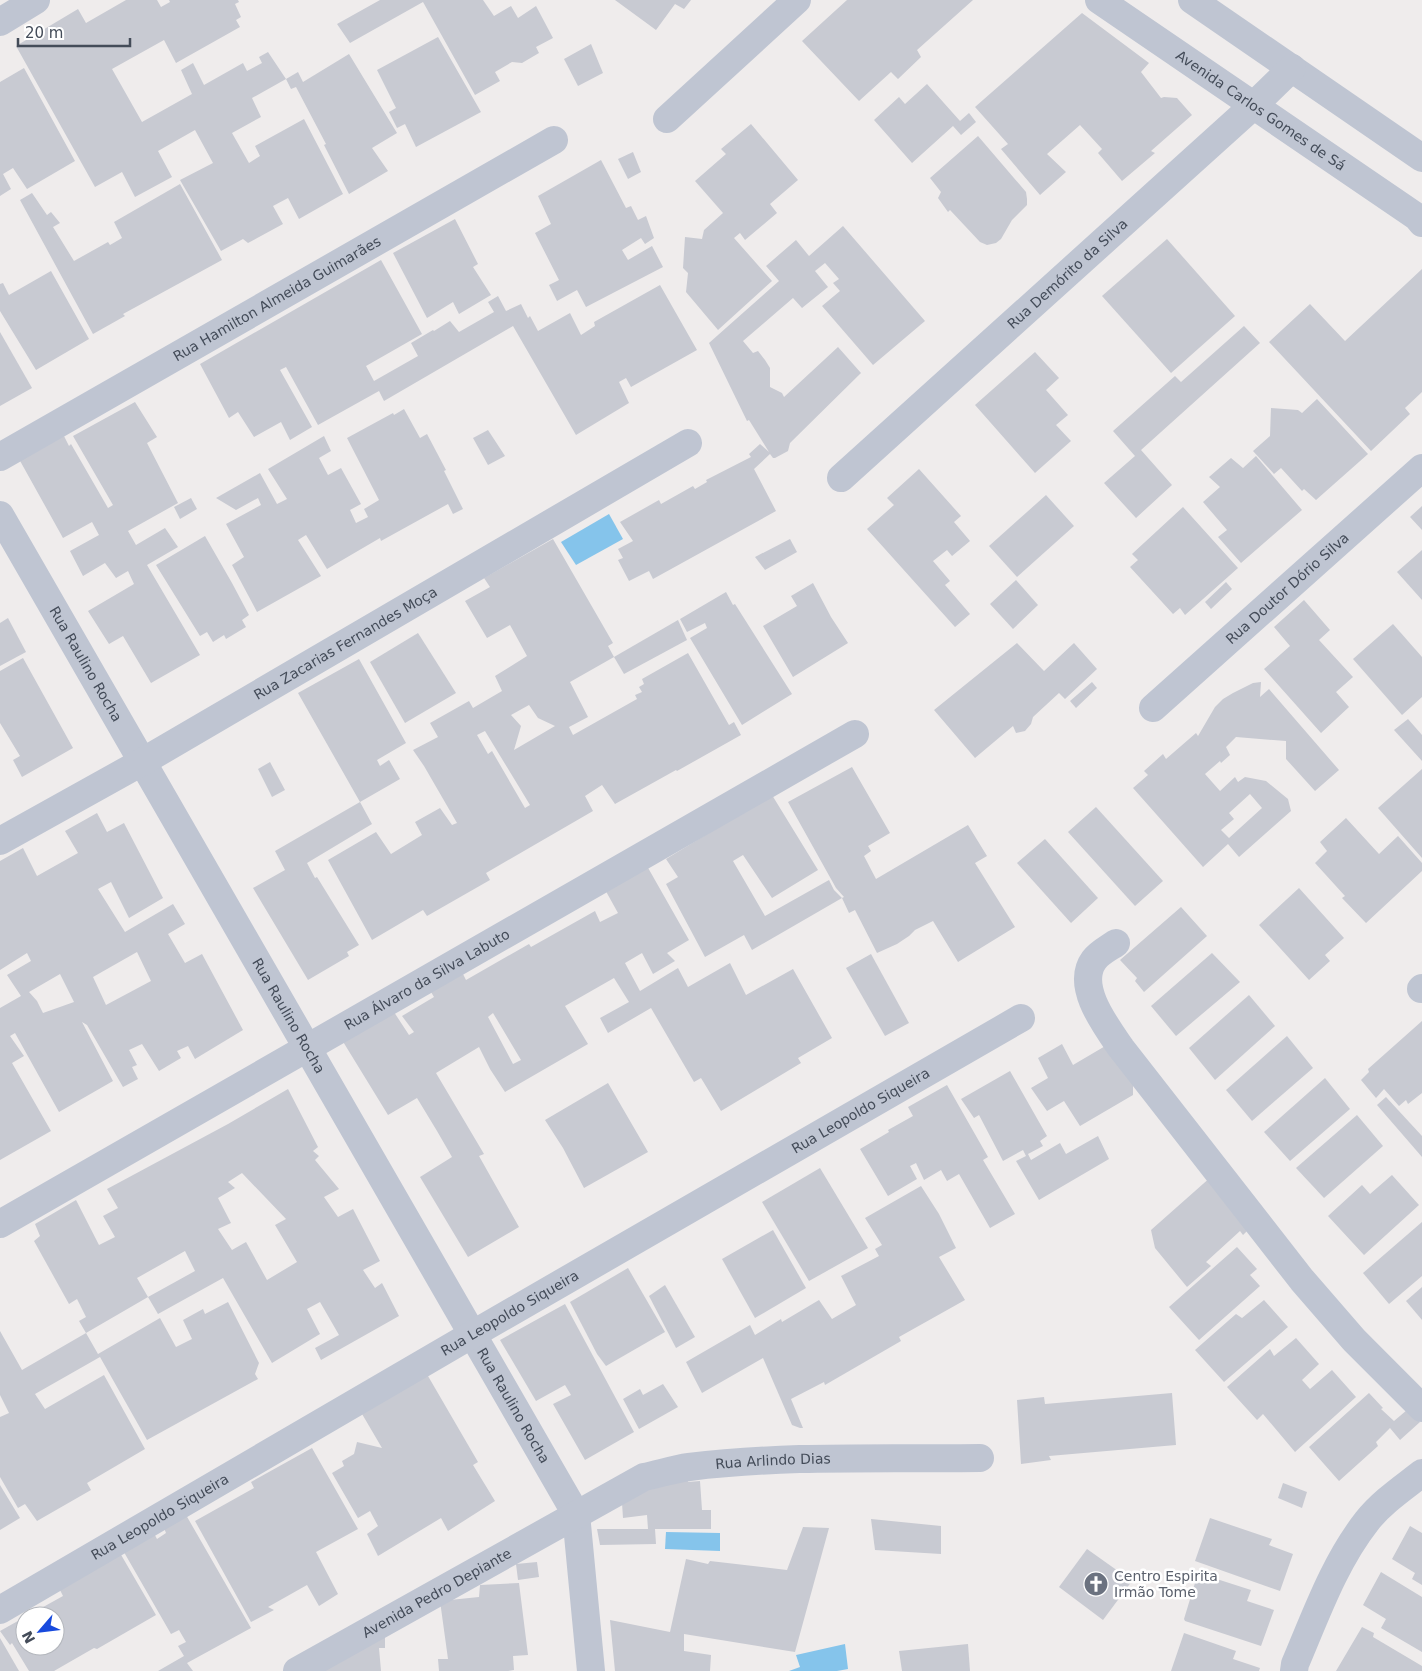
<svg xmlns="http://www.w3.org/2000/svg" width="1422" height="1671" font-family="'DejaVu Sans',sans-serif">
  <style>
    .water { fill: #85c4eb }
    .building { fill: #c8cad2; fill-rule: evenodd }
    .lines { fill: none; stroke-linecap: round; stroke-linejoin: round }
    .minor { stroke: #bfc5d2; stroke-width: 28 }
    .labels { text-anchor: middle; stroke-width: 5; stroke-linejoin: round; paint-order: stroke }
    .street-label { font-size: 14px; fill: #444c59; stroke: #fff }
    .worship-label { font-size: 14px; fill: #5b616d; stroke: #fff; text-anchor: start }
  </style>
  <rect width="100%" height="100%" fill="#efecec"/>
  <!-- water -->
  <g class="water">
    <polygon points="609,514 623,539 576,565 561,542"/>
    <polygon points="666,1532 720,1533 720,1551 665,1549"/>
    <polygon points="845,1644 848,1669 837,1671 789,1671 800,1667 796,1655"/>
  </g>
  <!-- building -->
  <g class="building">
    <polygon points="126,0 157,0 161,7 170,2 169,0 238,0 239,2 235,4 241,17 236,20 240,27 176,63 164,40 112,69 142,122 192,94 181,70 193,63 204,85 243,63 247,71 262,63 259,57 268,52 286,79 252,98 261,117 232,133 249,163 260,156 255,146 304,119 343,194 299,219 288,198 273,206 283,224 248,243 243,239 221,251 180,180 213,163 195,130 158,151 172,177 135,197 122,172 95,187 16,46 78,9 86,23"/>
    <polygon points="380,0 483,0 494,16 511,6 518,18 536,6 553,38 536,47 539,53 522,63 512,62 495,72 500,81 475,95 423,2 350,43 337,24"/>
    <polygon points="615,0 691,0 684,9 675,4 656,30"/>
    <polygon points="847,0 973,0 917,50 921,57 898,79 891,72 859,101 802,41"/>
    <polygon points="1082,13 1149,63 1141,72 1161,98 1164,97 1177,98 1192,115 1151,151 1155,153 1122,181 1098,153 1102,149 1080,125 1047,154 1066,172 1040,195 1001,149 1008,144 975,107"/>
    <polygon points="438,37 481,112 416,147 405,124 397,128 389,112 396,108 377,70"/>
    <polygon points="591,44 603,73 578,86 564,59"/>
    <polygon points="349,54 397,133 372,148 388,171 349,194 324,145 326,144 296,87 291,89 286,79 298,72 303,82"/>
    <polygon points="24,68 75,161 27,189 13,168 3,174 11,189 0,196 0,82"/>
    <polygon points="927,84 960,121 969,113 976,122 961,135 953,126 912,163 874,120 899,97 905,104"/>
    <polygon points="751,124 798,180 770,204 777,213 745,240 740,233 734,238 772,281 718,330 686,292 688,273 683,268 685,237 702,239 704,230 723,213 695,181 726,154 721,149"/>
    <polygon points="978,136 1026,192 1027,199 1027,205 1012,220 1001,239 996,243 987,245 980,242 950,210 948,212 938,198 941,192 930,178"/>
    <polygon points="633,152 641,172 628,179 618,159"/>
    <polygon points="601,160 626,208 631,206 638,220 646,216 654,238 645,244 641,238 622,250 628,260 652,246 663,267 586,307 577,290 557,301 549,285 559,280 535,233 551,224 538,196"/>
    <polygon points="180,184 222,260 123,314 125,316 93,334 20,200 32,193 47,215 51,212 60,223 53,227 74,261 108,242 110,245 122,238 114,222"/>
    <polygon points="455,219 478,264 473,267 491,295 459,314 453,302 427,318 393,253"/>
    <polygon points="843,226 925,321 873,365 822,306 840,291 833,283 839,279 825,263 815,271 828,287 802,308 793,298 743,341 753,353 758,351 765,360 770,368 770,387 782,393 784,397 838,347 861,373 790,443 788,451 775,458 773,458 770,454 754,469 776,511 653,579 649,571 629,581 618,560 623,558 618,549 633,541 620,522 659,500 661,504 693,486 695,489 707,482 706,480 751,457 749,454 760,444 769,452 749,420 747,421 709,343 779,281 766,266 796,240 809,256"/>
    <polygon points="1167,239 1235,316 1171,373 1102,296"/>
    <polygon points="381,260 422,334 366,366 374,381 418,356 411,343 433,330 434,331 450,321 459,332 494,312 488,302 498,296 506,311 521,304 528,318 530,316 538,331 570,313 581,335 595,326 594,322 660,285 697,350 631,387 626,378 619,382 629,403 576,435 513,326 384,401 379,391 318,425 286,367 280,370 312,427 290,440 281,422 254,437 238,412 229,418 200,364"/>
    <polygon points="1422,269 1422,392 1405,408 1410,414 1371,451 1269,342 1310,304 1345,341"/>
    <polygon points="51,271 89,339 36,370 0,311 0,284 3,283 9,295"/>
    <polygon points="1244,326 1260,343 1141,450 1172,485 1136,518 1104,483 1135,456 1113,431 1175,376 1181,382"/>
    <polygon points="0,332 32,388 0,406"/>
    <polygon points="1035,352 1059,378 1046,390 1068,415 1056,425 1071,441 1035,473 975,405"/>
    <polygon points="1317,399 1368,454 1316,500 1304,489 1302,491 1281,468 1274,474 1253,451 1270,436 1271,408 1298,410 1302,413"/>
    <polygon points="135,402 157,437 147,443 178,503 128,531 136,545 165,528 178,547 147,565 200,655 151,683 123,636 109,644 88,611 134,584 128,571 116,578 105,563 83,576 70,551 99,535 92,522 63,538 19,459 64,436 69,446 71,444 108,508 113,505 73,436"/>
    <polygon points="404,409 420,438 427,434 446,470 444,471 463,509 453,514 448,504 381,541 380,538 327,569 306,535 298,540 321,576 257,612 232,565 244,557 226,524 261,505 258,498 236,510 216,498 260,473 277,504 287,499 268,469 324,436 331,451 319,458 328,475 341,468 361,504 350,510 356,523 368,517 364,509 379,500 347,438 393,413 394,415"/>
    <polygon points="488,430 505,456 488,465 473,438"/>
    <polygon points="1256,456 1302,510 1241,563 1218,537 1227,530 1203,502 1220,487 1209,477 1231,458 1243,468"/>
    <polygon points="919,469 961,516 954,522 970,541 952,556 947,550 933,561 950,581 945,585 970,614 955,627 867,529 894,505 887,498"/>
    <polygon points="1046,495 1074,526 1017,577 989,546"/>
    <polygon points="191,498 197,509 180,519 174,507"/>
    <polygon points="1422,506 1422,530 1410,517"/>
    <polygon points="1183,507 1238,568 1185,615 1180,608 1173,614 1130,567 1138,560 1132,554"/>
    <polygon points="205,536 232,583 249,615 242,620 246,627 226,639 224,635 213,642 207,632 200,636 156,565"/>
    <path d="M553 539 613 643 608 646 614 657 570 682 588 717 569 727 573 735 637 699 635 695 642 692 639 687 644 684 642 679 688 653 729 725 734 722 741 735 677 771 676 770 615 804 602 785 585 796 593 811 486 873 490 880 427 916 423 910 372 940 328 860 376 832 391 854 422 835 415 822 440 808 452 825 457 823 424 766 413 750 438 737 430 723 469 701 473 708 502 691 495 676 527 656 510 625 487 638 465 601 490 587 484 578ZM529 705 538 718 555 726 514 750 521 726 511 715ZM485 731 530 805 525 808 492 751 488 754 477 735Z"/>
    <polygon points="790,539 797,552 765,570 755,557"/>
    <polygon points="1422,550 1422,600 1397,572"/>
    <polygon points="1016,580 1038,605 1013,629 990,604"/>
    <polygon points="1226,582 1232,589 1211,609 1205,602"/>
    <polygon points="813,583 831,617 848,643 793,677 763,626 797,606 791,596"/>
    <polygon points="726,592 733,605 735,604 792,694 742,725 690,638 707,628 705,623 687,632 680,619"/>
    <polygon points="1304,600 1330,630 1319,640 1353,677 1336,692 1349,707 1321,733 1264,669 1290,646 1274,627"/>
    <polygon points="8,618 26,652 0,666 0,623"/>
    <polygon points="678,620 687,640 624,674 614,657"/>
    <polygon points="1393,624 1422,657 1422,697 1402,715 1353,659"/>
    <polygon points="418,633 456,693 405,723 370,662"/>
    <polygon points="1017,643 1044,671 1074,643 1097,669 1065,699 1059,693 1033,717 1031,724 1025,731 1016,733 1013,726 975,758 934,710"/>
    <polygon points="23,658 73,748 22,777 13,760 20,756 0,723 0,671"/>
    <polygon points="359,659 406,743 377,760 380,766 389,760 400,779 360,802 298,693"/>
    <polygon points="1092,682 1097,688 1076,708 1070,701"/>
    <path d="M1261 682 1260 697 1269 689 1339 770 1315 791 1286 759V741L1236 737 1226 747 1230 755 1221 763 1220 761 1205 774 1220 791 1235 777 1238 782 1245 777 1266 781 1288 799 1291 811 1239 857 1228 844 1203 867 1133 788 1148 775 1144 771 1163 754 1166 759 1196 733 1198 736 1215 707 1223 699 1233 693 1253 683ZM1250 794 1262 808 1229 838 1221 830 1234 819 1229 813Z"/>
    <polygon points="1408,719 1422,735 1422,761 1394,730"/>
    <polygon points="270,762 285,790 272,797 258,769"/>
    <polygon points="852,767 890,833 868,846 871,851 864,856 876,879 968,825 987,856 975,863 1015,927 958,962 933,921 915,930 909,936 897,944 877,953 855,910 849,913 842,898 844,897 836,888 788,802"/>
    <polygon points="1422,769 1422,858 1378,808"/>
    <polygon points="772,795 818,870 772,898 743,855 733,861 765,916 829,880 834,890 842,898 752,950 744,935 705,957 666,884 678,877 666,859"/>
    <polygon points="360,802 372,824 307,863 315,878 317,877 359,945 347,952 349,956 308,980 253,888 285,870 275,851"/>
    <polygon points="1096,807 1163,881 1135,906 1068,832"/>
    <path d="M97 813 107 832 124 823 163 898 129 918 111 882 98 889 125 932 173 904 185 924 168 934 185 963 202 954 243 1030 195 1059 188 1046 177 1051 181 1058 159 1071 142 1044 129 1050 137 1065 132 1067 138 1079 123 1087 87 1025 82 1022 113 1081 59 1112 15 1033 10 1036 24 1056 12 1063 51 1131 0 1160V1008L21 996 7 975 31 961 27 953 0 970V861L23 848 37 876 78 853 65 831ZM137 952 151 981 106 1005 93 977ZM60 974 74 1002 43 1013 37 1001 29 992Z"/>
    <polygon points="1346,818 1379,854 1398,836 1422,863 1422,871 1366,923 1342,898 1345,896 1315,863 1327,851 1320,842"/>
    <polygon points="1045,839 1098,898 1071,923 1017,863"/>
    <path d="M647 866 689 940 667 953 675 961 653 974 642 953 625 963 640 991 678 968 688 987 730 963 746 995 793 969 832 1038 798 1058 801 1063 721 1111 701 1078 694 1082 651 1008 608 1033 600 1018 629 1002 614 978 565 1006 588 1044 505 1092 490 1069 479 1047 436 1073 484 1154 479 1156 519 1227 468 1257 420 1177 452 1157 437 1131 417 1098 388 1115 342 1040 392 1009 409 1035 414 1032 402 1016 434 997 431 992 463 974 466 980 529 944 531 947 595 911 600 922 618 913 603 886ZM493 1013 521 1060 513 1064 488 1017Z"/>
    <polygon points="1299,888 1344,938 1325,955 1330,961 1309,980 1259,925"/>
    <polygon points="1181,907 1207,936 1144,992 1135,981 1137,978 1120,960"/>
    <polygon points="1212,953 1240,982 1176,1036 1151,1006"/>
    <polygon points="871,954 909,1023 885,1036 846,968"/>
    <polygon points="1249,995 1275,1026 1215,1080 1189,1048"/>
    <polygon points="1422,1021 1422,1093 1408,1104 1406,1100 1399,1106 1384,1089 1376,1098 1361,1080 1369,1072 1368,1069"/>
    <polygon points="1287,1036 1313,1068 1252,1121 1226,1090"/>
    <polygon points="1062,1044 1073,1065 1107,1045 1133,1082 1133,1095 1080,1126 1064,1101 1047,1111 1031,1088 1048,1078 1038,1058"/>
    <polygon points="1010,1071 1047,1136 1040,1141 1043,1146 1028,1154 1031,1160 1060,1143 1066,1154 1098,1136 1109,1159 1039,1200 1016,1161 1026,1156 1023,1150 1003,1161 979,1115 974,1118 961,1099"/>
    <polygon points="1325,1078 1350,1109 1290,1161 1264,1132"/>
    <polygon points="608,1083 648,1152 584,1188 563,1148 545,1120"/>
    <polygon points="947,1085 988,1157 983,1160 1015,1214 990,1228 959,1174 947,1181 941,1170 924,1180 916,1163 910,1166 917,1179 888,1196 860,1149 889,1132 888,1130 913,1116 908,1107"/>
    <path d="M288 1089 318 1147 313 1151 319 1156 315 1160 339 1189 324 1197 338 1217 353 1209 380 1261 363 1270 375 1288 382 1283 399 1316 321 1360 315 1348 339 1335 320 1302 307 1309 320 1334 272 1363 223 1278 158 1314 148 1297 86 1333 98 1354 160 1318 176 1347 192 1339 183 1320 203 1309 205 1314 228 1302 259 1363 255 1374 258 1379 147 1440 100 1357 35 1394 45 1409 104 1375 145 1449 87 1483 91 1490 37 1521 25 1504 18 1508 0 1477V1417L9 1413 0 1395V1331L22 1370 86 1333 79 1321 86 1317 77 1299 69 1304 34 1241 40 1236 35 1224 76 1200 99 1245 115 1237 103 1216 118 1208 107 1189 228 1124ZM242 1173 286 1219 275 1225 297 1262 267 1280 246 1242 232 1250 218 1229 231 1223 218 1198 235 1188 228 1182ZM185 1251 195 1271 148 1297 137 1278Z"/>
    <polygon points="1386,1097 1422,1136 1422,1157 1377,1105"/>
    <polygon points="1357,1115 1383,1146 1324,1198 1296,1168"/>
    <polygon points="820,1168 868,1248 809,1281 762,1202"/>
    <polygon points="1392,1175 1419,1205 1364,1255 1328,1216 1362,1185 1370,1194"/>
    <polygon points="1212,1176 1253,1225 1243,1235 1240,1231 1206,1262 1211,1266 1187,1287 1155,1248 1151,1230"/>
    <polygon points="921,1186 939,1214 956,1248 939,1257 965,1300 899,1337 901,1341 825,1385 824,1382 791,1399 803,1428 800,1428 792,1425 763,1358 702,1393 686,1362 750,1325 755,1335 781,1319 782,1322 819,1300 832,1319 856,1305 841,1276 879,1256 875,1249 882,1245 865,1218"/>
    <polygon points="1422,1222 1422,1276 1389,1304 1363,1273"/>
    <polygon points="773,1230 806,1288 755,1318 722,1259"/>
    <polygon points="1237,1247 1257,1269 1250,1275 1260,1286 1199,1340 1169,1307"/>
    <polygon points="628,1268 665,1332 606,1366 597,1354 570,1302"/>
    <polygon points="665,1285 695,1337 676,1348 649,1296"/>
    <polygon points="1422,1287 1422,1320 1406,1301"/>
    <polygon points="1264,1300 1288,1327 1224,1382 1195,1350 1236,1314 1242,1318"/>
    <polygon points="565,1304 634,1432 585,1460 553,1404 571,1395 565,1385 536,1401 500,1340"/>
    <polygon points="1296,1338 1319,1364 1302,1380 1310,1389 1332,1370 1356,1397 1295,1452 1263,1414 1257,1420 1227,1387 1270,1349 1274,1356"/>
    <polygon points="421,1364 478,1462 473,1465 495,1501 448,1531 441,1518 378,1556 367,1534 378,1526 370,1511 358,1518 332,1473 344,1466 342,1461 354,1454 357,1442 382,1448 355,1402"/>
    <polygon points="663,1384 678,1407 639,1429 623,1399 640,1389 643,1395"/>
    <polygon points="1172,1393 1176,1445 1049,1456 1051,1460 1021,1464 1017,1400 1044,1397 1045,1404"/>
    <polygon points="1369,1393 1383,1408 1381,1409 1394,1421 1407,1410 1420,1422 1400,1440 1390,1428 1376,1442 1378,1446 1339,1481 1309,1447"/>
    <polygon points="312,1448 358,1529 316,1552 338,1594 319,1606 307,1585 268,1607 274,1610 251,1622 195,1521 254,1488 251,1482"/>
    <polygon points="687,1470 688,1482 700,1481 702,1510 711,1510 711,1529 655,1529 656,1544 600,1545 597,1529 648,1529 647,1515 623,1518 621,1488"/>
    <polygon points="1283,1483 1307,1492 1302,1508 1278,1498"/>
    <polygon points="0,1485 20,1518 0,1530"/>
    <polygon points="186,1515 251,1628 187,1663 193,1671 158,1671 184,1656 178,1646 186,1642 179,1630 171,1634 117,1540 148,1522 157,1539 166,1533 164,1528"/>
    <polygon points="1210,1518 1272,1539 1269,1545 1293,1554 1280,1591 1195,1561"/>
    <polygon points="871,1519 941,1526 941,1554 875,1550"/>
    <polygon points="1410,1526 1422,1533 1422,1585 1412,1579 1415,1573 1392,1559"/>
    <polygon points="803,1527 829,1528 795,1652 684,1634 684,1651 711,1655 710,1671 615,1671 610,1620 670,1632 686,1559 708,1564 710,1561 787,1570"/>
    <polygon points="1087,1549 1132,1581 1103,1620 1059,1587"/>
    <polygon points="120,1553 156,1615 97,1649 94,1648 54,1671 29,1671 12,1643 10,1645 0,1631 25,1617 25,1646 55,1646 55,1616 27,1616 63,1596 59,1588"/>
    <polygon points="537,1562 539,1577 518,1580 516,1564"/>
    <polygon points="1381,1572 1422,1597 1422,1652 1381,1628 1386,1619 1363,1605"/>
    <polygon points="1198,1573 1251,1590 1247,1601 1274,1610 1261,1646 1185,1621 1184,1619"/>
    <polygon points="519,1583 528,1655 513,1656 514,1670 508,1671 439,1671 438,1659 448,1659 440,1601 479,1597 480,1585"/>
    <polygon points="385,1621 385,1648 379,1648 381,1671 298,1671"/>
    <polygon points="1362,1627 1374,1633 1373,1637 1422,1666 1422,1671 1336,1671"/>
    <polygon points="1184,1633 1236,1651 1233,1659 1260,1668 1259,1671 1171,1671"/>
    <polygon points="0,1638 19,1671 0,1671"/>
    <polygon points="968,1644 970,1671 902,1671 899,1651"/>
  </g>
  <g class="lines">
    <!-- minor -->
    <g class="minor">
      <path id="s1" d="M1099 0 1417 217 1422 223"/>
      <polyline points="1192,0 1422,158"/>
      <polyline points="0,22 36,0"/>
      <polyline points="667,119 797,0"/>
      <path id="s2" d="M0 457 554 140"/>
      <path id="s3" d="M841 478 1253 106 1292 68"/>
      <path id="s4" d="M0 515 576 1514 591 1671"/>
      <path id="s5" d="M1153 708 1422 468"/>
      <path id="s6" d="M0 841 142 762 688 443"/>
      <path d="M1116 943C1109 948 1099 953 1094 960 1075 986 1106 1026 1121 1048L1302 1280 1354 1340 1422 1408"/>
      <polyline points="1421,989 1422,988"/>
      <path id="s7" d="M0 1224 855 734"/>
      <path id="s8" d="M0 1610 473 1334 1021 1018"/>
      <path id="s9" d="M297 1671 644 1477C659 1474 674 1469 689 1467 785 1455 883 1459 980 1458"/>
      <path d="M1294 1671 1295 1664C1316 1615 1334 1563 1367 1521 1382 1502 1403 1488 1422 1473"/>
    </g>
  </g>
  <!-- icons -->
  <defs>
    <symbol id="church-disc" viewBox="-11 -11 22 22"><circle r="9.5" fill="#6b7280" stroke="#fff"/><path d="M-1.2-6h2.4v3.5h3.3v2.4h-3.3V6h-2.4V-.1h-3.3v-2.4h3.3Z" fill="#fff"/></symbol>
  </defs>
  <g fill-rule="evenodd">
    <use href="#church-disc" x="1082" y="1570" width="28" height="28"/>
  </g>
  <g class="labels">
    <!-- street labels -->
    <g class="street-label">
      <text dy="5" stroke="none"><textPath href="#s1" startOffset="196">Avenida Carlos Gomes de Sá</textPath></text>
      <text dy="5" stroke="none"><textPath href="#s3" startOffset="305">Rua Demórito da Silva</textPath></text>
      <text dy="5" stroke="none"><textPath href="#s2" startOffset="319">Rua Hamilton Almeida Guimarães</textPath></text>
      <text dy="5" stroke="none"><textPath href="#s5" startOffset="180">Rua Doutor Dório Silva</textPath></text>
      <text dy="5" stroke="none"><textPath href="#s6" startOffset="398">Rua Zacarias Fernandes Moça</textPath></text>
      <text dy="5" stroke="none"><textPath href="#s4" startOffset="172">Rua Raulino Rocha</textPath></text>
      <text dy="5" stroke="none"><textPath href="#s7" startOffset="492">Rua Álvaro da Silva Labuto</textPath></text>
      <text dy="5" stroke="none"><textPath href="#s4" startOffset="578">Rua Raulino Rocha</textPath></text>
      <text dy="5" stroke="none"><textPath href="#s8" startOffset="995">Rua Leopoldo Siqueira</textPath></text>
      <text dy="5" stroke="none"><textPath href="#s8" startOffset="590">Rua Leopoldo Siqueira</textPath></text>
      <text dy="5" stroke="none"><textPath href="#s4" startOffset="1028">Rua Raulino Rocha</textPath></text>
      <text dy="5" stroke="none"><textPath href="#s9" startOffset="528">Rua Arlindo Dias</textPath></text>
      <text dy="5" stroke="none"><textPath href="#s8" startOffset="185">Rua Leopoldo Siqueira</textPath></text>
      <text dy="5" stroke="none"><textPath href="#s9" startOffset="160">Avenida Pedro Depiante</textPath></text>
    </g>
    <!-- worship labels -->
    <g class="worship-label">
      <text x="1114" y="1581">Centro Espirita<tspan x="1114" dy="16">Irmão Tome</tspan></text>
    </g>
  </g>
  <!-- north arrow -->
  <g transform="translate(40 1631) rotate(242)"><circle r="24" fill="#ffffff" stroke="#b4b7bd"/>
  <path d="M0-4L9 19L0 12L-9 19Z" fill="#184add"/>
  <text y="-8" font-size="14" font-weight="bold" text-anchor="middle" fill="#444c59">N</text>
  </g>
  <!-- scale -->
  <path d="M18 38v8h112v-8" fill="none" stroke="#444c59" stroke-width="2.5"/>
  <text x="25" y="38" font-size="15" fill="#444c59" stroke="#ffffff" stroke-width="4" paint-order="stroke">20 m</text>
</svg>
